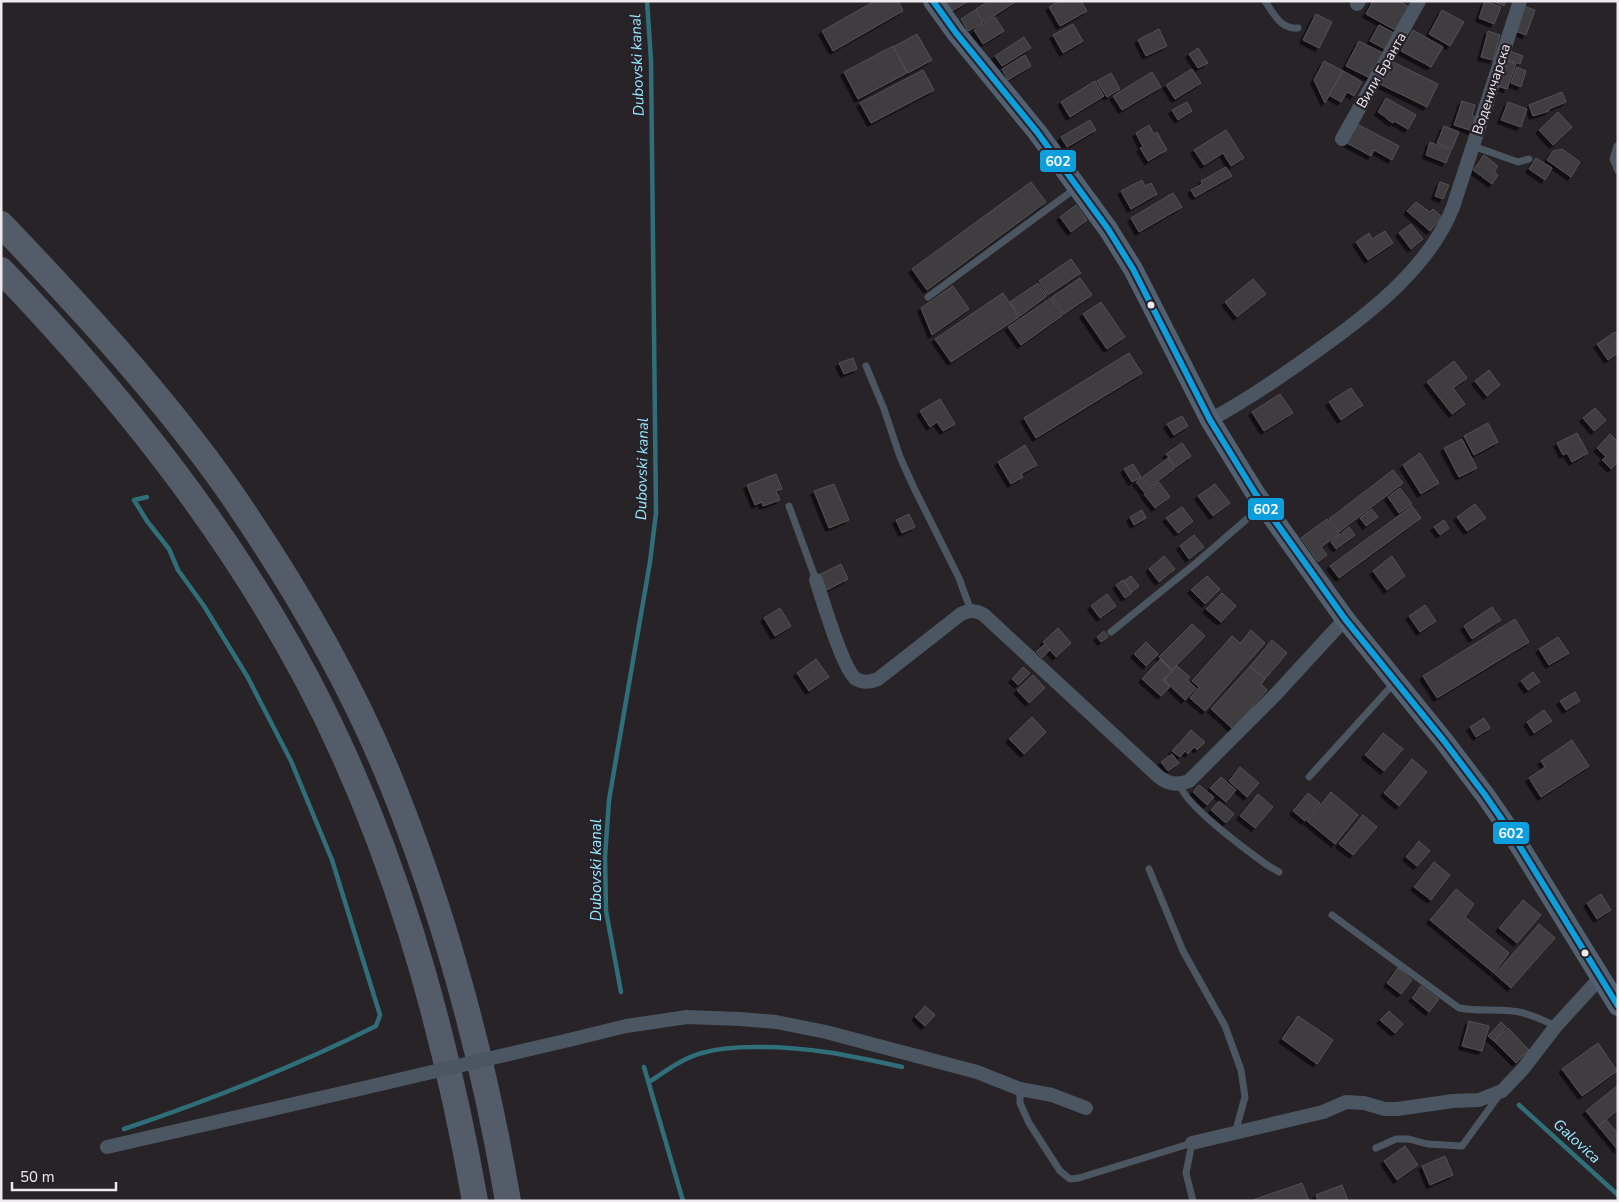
<svg xmlns="http://www.w3.org/2000/svg" width="1619" height="1202" font-family="'Nunito Sans',sans-serif">
  <style>
    .lines { fill: none; stroke-linecap: round; stroke-linejoin: round }
    .stream { stroke: #306e7a; stroke-width: 4.5 }
    .building { fill: #3f3c3f; stroke: #545154; filter: url(#shadow) }
    .lane { stroke: #4b5662; stroke-width: 7 }
    .street { stroke: #4b5662; stroke-width: 14 }
    .secondary { stroke: #526171; stroke-width: 20 }
    .highway { stroke: #535c68; stroke-width: 26 }
    .street-bridge { stroke: #4b5662; stroke-width: 14 }
    .bus-1-casing { stroke: #282129; stroke-width: 10 }
    .bus-1 { stroke: #0d9ede; stroke-width: 6 }
    .bus-dot { fill: #eeeaef; stroke: #282129; stroke-width: 2 }
    .labels { text-anchor: middle; stroke-width: 4.5; stroke-linejoin: round; paint-order: stroke }
    .street-label { font-size: 14px; fill: #eeeaef; stroke: #282129 }
    .water-label { font-size: 15px; font-style: italic; fill: #93ecfe; stroke: #282129 }
    .line-badge { stroke: #282129; stroke-width: 2 }
    .badge-label { font-size: 14px; text-anchor: middle; font-weight: bold; fill: #fff }
  </style>
  <defs>
    <filter id="shadow"><feDropShadow dx="-3.5" dy="3.5" stdDeviation="0" flood-color="#0009"/></filter>
  </defs>
  <rect width="100%" height="100%" fill="#272327"/>
  <g class="lines">
    <!-- stream -->
    <g class="stream">
      <polyline points="621,992 606,911 605,857 609,800 650,562 656,513 651,60 647,1"/>
      <polyline points="644,1067 683,1201"/>
      <path d="M649 1082C666 1071 683 1058 702 1053 719 1048 738 1047 755 1047 806 1046 853 1056 902 1067"/>
      <polyline points="1519,1105 1618,1195"/>
      <path d="M124 1129C210 1100 294 1067 376 1026L380 1015 332 860 291 761 247 676 204 606 178 570 169 549 147 521 134 500 147 497"/>
    </g>
  </g>
  <!-- building -->
  <g class="building">
    <polygon points="875,1 898,1 903,11 833,51 822,31"/>
    <polygon points="949,1 969,1 952,11 947,2"/>
    <polygon points="989,1 1017,1 984,22 976,9"/>
    <polygon points="1059,1 1081,1 1087,11 1060,26 1049,7"/>
    <polygon points="1373,1 1399,1 1409,7 1395,30 1366,14"/>
    <polygon points="1485,1 1501,7 1494,24 1479,18"/>
    <polygon points="1492,1 1506,1 1504,6"/>
    <polygon points="1523,6 1535,10 1526,35 1515,31"/>
    <polygon points="975,10 983,23 968,31 961,19"/>
    <polygon points="1442,10 1464,22 1450,46 1429,34"/>
    <polygon points="1316,14 1332,22 1319,48 1303,40"/>
    <polygon points="995,17 1004,31 983,44 974,30"/>
    <polygon points="1073,24 1083,41 1063,53 1053,35"/>
    <polygon points="1379,25 1394,33 1385,49 1370,41"/>
    <polygon points="1159,29 1167,46 1146,56 1138,40"/>
    <polygon points="1413,30 1443,47 1431,67 1401,51"/>
    <polygon points="1488,31 1500,35 1493,60 1481,57"/>
    <polygon points="917,34 932,60 908,73 893,47"/>
    <polygon points="1024,37 1031,48 1002,66 995,56"/>
    <polygon points="1359,41 1383,53 1370,78 1346,66"/>
    <polygon points="893,46 907,73 858,99 844,72"/>
    <polygon points="1198,48 1208,63 1198,68 1189,54"/>
    <polygon points="1509,51 1523,56 1520,64 1506,59"/>
    <polygon points="1025,55 1031,66 1008,80 1002,69"/>
    <polygon points="1506,60 1516,64 1507,89 1497,86"/>
    <polygon points="1324,61 1343,71 1325,103 1314,80"/>
    <polygon points="1391,61 1438,84 1427,107 1380,84"/>
    <polygon points="1517,67 1526,71 1521,87 1511,83"/>
    <polygon points="1192,69 1201,83 1175,99 1166,85"/>
    <polygon points="923,70 934,90 871,123 860,103"/>
    <polygon points="1343,71 1362,82 1354,96 1347,92 1341,102 1329,95"/>
    <polygon points="1152,72 1161,87 1122,110 1113,96"/>
    <polygon points="1111,73 1120,89 1107,97 1097,81"/>
    <polygon points="1095,81 1104,96 1070,117 1061,102"/>
    <polygon points="1562,92 1566,102 1549,109 1549,111 1533,116 1529,105"/>
    <polygon points="1386,98 1416,115 1408,129 1394,121 1393,123 1387,119 1387,118 1378,112"/>
    <polygon points="1462,101 1475,105 1472,116 1477,118 1473,131 1454,125"/>
    <polygon points="1187,102 1192,111 1178,120 1172,110"/>
    <polygon points="1508,102 1527,109 1521,127 1501,120"/>
    <polygon points="1558,112 1572,127 1553,145 1539,130"/>
    <polygon points="1090,120 1096,130 1067,147 1061,137"/>
    <polygon points="1355,123 1399,146 1392,160 1374,150 1371,156 1345,142"/>
    <polygon points="1149,125 1154,134 1157,132 1167,150 1148,161 1140,148 1143,147 1136,133"/>
    <polygon points="1444,126 1459,132 1452,149 1437,143"/>
    <polygon points="1226,130 1244,158 1231,166 1223,153 1204,165 1194,150"/>
    <polygon points="1430,142 1451,150 1446,163 1426,155"/>
    <polygon points="1562,149 1580,162 1571,177 1547,160 1553,151"/>
    <polygon points="1484,155 1498,166 1494,172 1498,175 1492,184 1473,170"/>
    <polygon points="1536,158 1552,168 1545,180 1529,169"/>
    <polygon points="1226,167 1232,176 1195,197 1191,190 1202,184 1201,181"/>
    <polygon points="1142,180 1145,186 1151,183 1157,194 1131,209 1121,191"/>
    <polygon points="1031,182 1046,202 927,290 912,269"/>
    <polygon points="1440,182 1449,185 1443,199 1435,196"/>
    <polygon points="1173,193 1182,207 1139,232 1131,218"/>
    <polygon points="1416,202 1430,212 1433,209 1442,217 1430,231 1407,211"/>
    <polygon points="1076,205 1087,220 1071,232 1060,217"/>
    <polygon points="1411,224 1423,239 1411,249 1399,233"/>
    <polygon points="1385,231 1393,243 1368,260 1356,242 1369,233 1372,239"/>
    <polygon points="1071,259 1081,273 1048,295 1039,281"/>
    <polygon points="1080,278 1092,295 1064,314 1052,297"/>
    <polygon points="1253,279 1266,294 1237,317 1225,302"/>
    <polygon points="1038,283 1047,296 1020,316 1010,302"/>
    <polygon points="953,286 969,309 932,335 921,308"/>
    <polygon points="1003,293 1019,317 951,362 935,339"/>
    <polygon points="1051,298 1063,315 1021,345 1008,327"/>
    <polygon points="1101,302 1125,337 1107,349 1083,314"/>
    <polygon points="1615,332 1618,335 1618,353 1608,360 1597,344"/>
    <polygon points="1129,353 1142,373 1036,438 1024,418"/>
    <polygon points="853,358 857,369 844,374 839,363"/>
    <polygon points="1454,361 1467,378 1453,388 1465,404 1452,414 1427,382"/>
    <polygon points="1489,370 1500,385 1487,396 1475,381"/>
    <polygon points="1351,388 1363,405 1341,420 1329,402"/>
    <polygon points="1280,394 1293,413 1264,431 1252,412"/>
    <polygon points="940,399 955,424 943,431 937,422 930,427 920,411"/>
    <polygon points="1595,408 1606,420 1594,431 1583,418"/>
    <polygon points="1182,416 1188,426 1174,435 1167,424"/>
    <polygon points="1488,423 1498,442 1474,455 1464,436"/>
    <polygon points="1577,433 1588,453 1572,462 1567,453 1563,455 1557,443"/>
    <polygon points="1610,434 1618,442 1618,462 1611,469 1602,460 1606,457 1597,448"/>
    <polygon points="1462,439 1477,468 1459,477 1444,448"/>
    <polygon points="1182,443 1191,456 1176,467 1166,454"/>
    <polygon points="1025,445 1037,465 1021,474 1023,477 1011,484 998,462"/>
    <polygon points="1420,453 1439,483 1421,494 1403,465"/>
    <polygon points="1168,458 1175,468 1144,492 1136,482"/>
    <polygon points="1133,464 1141,477 1132,482 1124,469"/>
    <polygon points="1393,470 1403,483 1339,532 1329,519"/>
    <polygon points="776,474 782,489 776,491 780,500 763,506 762,502 755,505 747,485"/>
    <polygon points="1159,482 1170,497 1155,508 1144,494"/>
    <polygon points="834,484 849,520 829,528 814,491"/>
    <polygon points="1215,484 1230,503 1213,516 1198,496"/>
    <polygon points="1400,488 1412,504 1399,513 1388,497"/>
    <polygon points="1475,504 1486,518 1467,531 1457,517"/>
    <polygon points="1412,506 1421,518 1339,578 1330,566"/>
    <polygon points="1182,507 1193,521 1178,533 1166,518"/>
    <polygon points="1372,509 1378,517 1366,526 1360,518"/>
    <polygon points="1142,510 1146,518 1134,525 1130,517"/>
    <polygon points="909,514 915,527 902,533 896,520"/>
    <polygon points="1327,519 1339,534 1321,547 1327,555 1318,562 1301,538"/>
    <polygon points="1444,520 1449,528 1440,535 1434,527"/>
    <polygon points="1349,527 1355,535 1336,549 1331,542"/>
    <polygon points="1194,535 1204,547 1189,559 1180,546"/>
    <polygon points="1164,556 1175,569 1159,582 1149,569"/>
    <polygon points="1392,556 1405,576 1387,590 1373,571"/>
    <polygon points="841,564 848,579 827,590 819,575"/>
    <polygon points="1131,576 1139,586 1132,592 1124,581"/>
    <polygon points="1207,576 1220,589 1205,604 1191,590"/>
    <polygon points="1123,580 1132,593 1125,598 1116,585"/>
    <polygon points="1222,593 1236,606 1221,622 1206,609"/>
    <polygon points="1107,594 1116,606 1100,618 1091,606"/>
    <polygon points="1425,605 1436,621 1420,632 1409,616"/>
    <polygon points="1492,607 1501,620 1472,639 1464,626"/>
    <polygon points="780,608 791,626 775,636 764,618"/>
    <polygon points="1515,619 1529,642 1437,698 1423,676"/>
    <polygon points="1192,624 1205,636 1172,670 1159,657"/>
    <polygon points="1058,628 1071,643 1056,657 1043,642"/>
    <polygon points="1251,630 1265,643 1205,711 1190,698 1199,687 1192,681 1232,636 1240,643"/>
    <polygon points="1104,631 1108,637 1101,642 1097,637"/>
    <polygon points="1558,637 1569,653 1549,665 1539,649"/>
    <polygon points="1272,640 1287,653 1265,679 1250,666"/>
    <polygon points="1146,642 1158,654 1146,666 1134,654"/>
    <polygon points="1045,644 1050,650 1042,658 1036,652"/>
    <polygon points="816,659 829,677 809,691 797,673"/>
    <polygon points="1160,659 1172,671 1163,680 1170,687 1161,696 1142,679"/>
    <polygon points="1177,666 1190,677 1187,680 1196,688 1185,700 1164,680"/>
    <polygon points="1250,666 1265,679 1261,684 1267,690 1233,729 1211,709"/>
    <polygon points="1023,667 1030,673 1018,685 1012,679"/>
    <polygon points="1533,672 1540,682 1528,690 1521,681"/>
    <polygon points="1033,675 1045,688 1029,703 1017,690"/>
    <polygon points="1575,692 1580,701 1566,710 1560,701"/>
    <polygon points="1544,710 1552,721 1534,733 1527,722"/>
    <polygon points="1032,717 1046,732 1024,754 1009,739"/>
    <polygon points="1484,718 1490,728 1476,737 1470,727"/>
    <polygon points="1191,730 1205,742 1197,750 1194,747 1188,754 1185,751 1180,757 1172,751"/>
    <polygon points="1383,733 1403,749 1384,771 1365,755"/>
    <polygon points="1572,740 1589,766 1541,797 1529,778 1545,767 1541,761"/>
    <polygon points="1172,754 1179,763 1168,771 1161,762"/>
    <polygon points="1412,759 1427,772 1399,806 1384,793"/>
    <polygon points="1240,767 1259,783 1247,797 1229,781"/>
    <polygon points="1221,777 1236,790 1226,802 1210,788"/>
    <polygon points="1199,785 1214,797 1207,805 1193,792"/>
    <polygon points="1331,792 1358,815 1335,844 1307,821"/>
    <polygon points="1308,793 1320,803 1305,821 1293,811"/>
    <polygon points="1258,794 1273,807 1255,828 1240,816"/>
    <polygon points="1219,801 1234,814 1226,823 1211,810"/>
    <polygon points="1363,815 1377,827 1353,855 1339,844"/>
    <polygon points="1419,841 1430,851 1417,866 1406,857"/>
    <polygon points="1434,862 1450,875 1431,900 1414,887"/>
    <polygon points="1456,889 1474,904 1465,917 1509,953 1494,973 1430,920"/>
    <polygon points="1601,894 1611,910 1597,919 1587,903"/>
    <polygon points="1523,900 1541,915 1517,943 1499,928"/>
    <polygon points="1539,924 1555,938 1511,988 1495,974"/>
    <polygon points="1398,968 1412,980 1401,994 1387,983"/>
    <polygon points="1421,986 1439,999 1429,1012 1412,998"/>
    <polygon points="925,1006 935,1015 925,1026 915,1017"/>
    <polygon points="1389,1011 1403,1024 1395,1033 1380,1020"/>
    <polygon points="1298,1016 1333,1040 1317,1064 1282,1039"/>
    <polygon points="1469,1021 1489,1026 1482,1051 1462,1046"/>
    <polygon points="1501,1022 1506,1027 1494,1041 1488,1036"/>
    <polygon points="1508,1028 1529,1050 1516,1063 1494,1041"/>
    <polygon points="1598,1043 1617,1071 1582,1096 1562,1069"/>
    <polygon points="1617,1086 1618,1110 1598,1126 1586,1111"/>
    <polygon points="1606,1120 1618,1133 1618,1150 1598,1126"/>
    <polygon points="1405,1146 1418,1165 1397,1180 1384,1161"/>
    <polygon points="1445,1156 1453,1175 1430,1185 1422,1166"/>
    <polygon points="1302,1183 1309,1201 1253,1201 1253,1200"/>
    <polygon points="1342,1185 1348,1201 1318,1201 1316,1195"/>
  </g>
  <g class="lines">
    <!-- lane -->
    <g class="lane">
      <path d="M1265 1C1274 14 1281 30 1298 28"/>
      <polyline points="1473,146 1518,162 1529,159"/>
      <polyline points="1617,146 1613,159 1618,171"/>
      <polyline points="928,297 1076,188"/>
      <polyline points="866,366 884,409 900,457 914,488 959,578 971,611"/>
      <polyline points="789,506 816,580"/>
      <polyline points="1111,632 1195,564 1263,505"/>
      <polyline points="1309,777 1395,682"/>
      <path d="M1180 784C1183 804 1248 851 1267 865L1279 872"/>
      <polyline points="1149,869 1183,951 1225,1026 1241,1070 1245,1097 1235,1133"/>
      <path d="M1332 915 1459 1008C1479 1012 1499 1008 1519 1012 1531 1014 1544 1021 1556 1026"/>
      <polyline points="1020,1089 1020,1103 1029,1123 1060,1171 1070,1179 1079,1178 1192,1143 1186,1173 1193,1201"/>
      <polyline points="1376,1148 1396,1139 1409,1139 1427,1144 1462,1146 1500,1094"/>
    </g>
    <!-- street -->
    <g class="street">
      <polyline points="1357,4 1359,1"/>
      <polyline points="1342,139 1419,1"/>
      <path d="M1210 420C1251 398 1288 372 1325 345 1374 310 1431 264 1453 207L1520 1"/>
      <path d="M816 580C822 598 843 670 856 679 863 683 871 682 878 679L961 614C970 610 976 610 984 615L1158 776C1167 784 1177 786 1189 781L1276 694 1345 619"/>
      <polyline points="569,1040 626,1026 687,1017 740,1019 776,1022 826,1032 977,1072 1020,1089 1052,1095 1086,1108"/>
      <polyline points="1192,1143 1323,1112 1346,1102 1364,1103 1385,1109 1397,1109 1453,1101 1479,1100 1502,1091 1523,1069 1556,1026 1600,978"/>
      <polyline points="107,1147 355,1090"/>
    </g>
    <!-- secondary -->
    <polyline class="secondary" points="933,1 956,33 1037,132 1108,229 1133,269 1210,420 1255,493 1345,619 1444,741 1485,795 1514,837 1618,1006"/>
    <!-- highway -->
    <g class="highway">
      <path d="M1 224C81 308 161 394 228 489 293 583 352 683 394 789 447 922 484 1060 508 1201"/>
      <path d="M1 270C120 394 227 528 307 679 393 842 443 1020 475 1201"/>
    </g>
    <!-- street-bridge -->
    <polyline class="street-bridge" points="355,1090 569,1040"/>
    <defs>
      <polyline id="bus-1" points="933,1 956,33 1037,132 1108,229 1133,269 1210,420 1255,493 1345,619 1444,741 1485,795 1514,837 1618,1006"/>
    </defs>
    <!-- bus-1 casing -->
    <use href="#bus-1" class="bus-1-casing"/>
    <!-- bus-1 -->
    <use href="#bus-1" class="bus-1"/>
  </g>
  <!-- markers -->
  <g class="bus-dot">
    <circle cx="1151" cy="305" r="4.5"/>
    <circle cx="1585" cy="953" r="4.5"/>
  </g>
  <g class="labels">
    <!-- street labels -->
    <g class="street-label">
      <text transform="translate(1381 70) rotate(-60)" y="5">Вили Бранта</text>
      <text transform="translate(1491 89) rotate(-72)" y="5">Воденичарска</text>
    </g>
    <!-- water labels -->
    <g class="water-label">
      <text transform="translate(637 65) rotate(-92)" y="5">Dubovski kanal</text>
      <text transform="translate(642 469) rotate(-89)" y="5">Dubovski kanal</text>
      <text transform="translate(596 870) rotate(-90)" y="5">Dubovski kanal</text>
      <text transform="translate(1577 1141) rotate(42)" y="5">Galovica</text>
    </g>
  </g>
  <g class="line-badge">
    <rect x="1039" y="149" width="38" height="24" rx="5" fill="#0d9ede"/>
    <rect x="1247" y="497" width="38" height="24" rx="5" fill="#0d9ede"/>
    <rect x="1492" y="821" width="38" height="24" rx="5" fill="#0d9ede"/>
  </g>
  <g class="badge-label">
    <text x="1058" y="166">602</text>
    <text x="1266" y="514">602</text>
    <text x="1511" y="838">602</text>
  </g>
  <!-- border -->
  <rect width="1619" height="1202" fill="none" stroke="#eeeaef" stroke-width="5"/>
  <!-- scale -->
  <path d="M12 1182v8h104v-8" fill="none" stroke="#eeeaef" stroke-width="2.5"/>
  <text x="20" y="1182" font-size="15" fill="#eeeaef" stroke="#282129" stroke-width="4" paint-order="stroke">50 m</text>
</svg>
